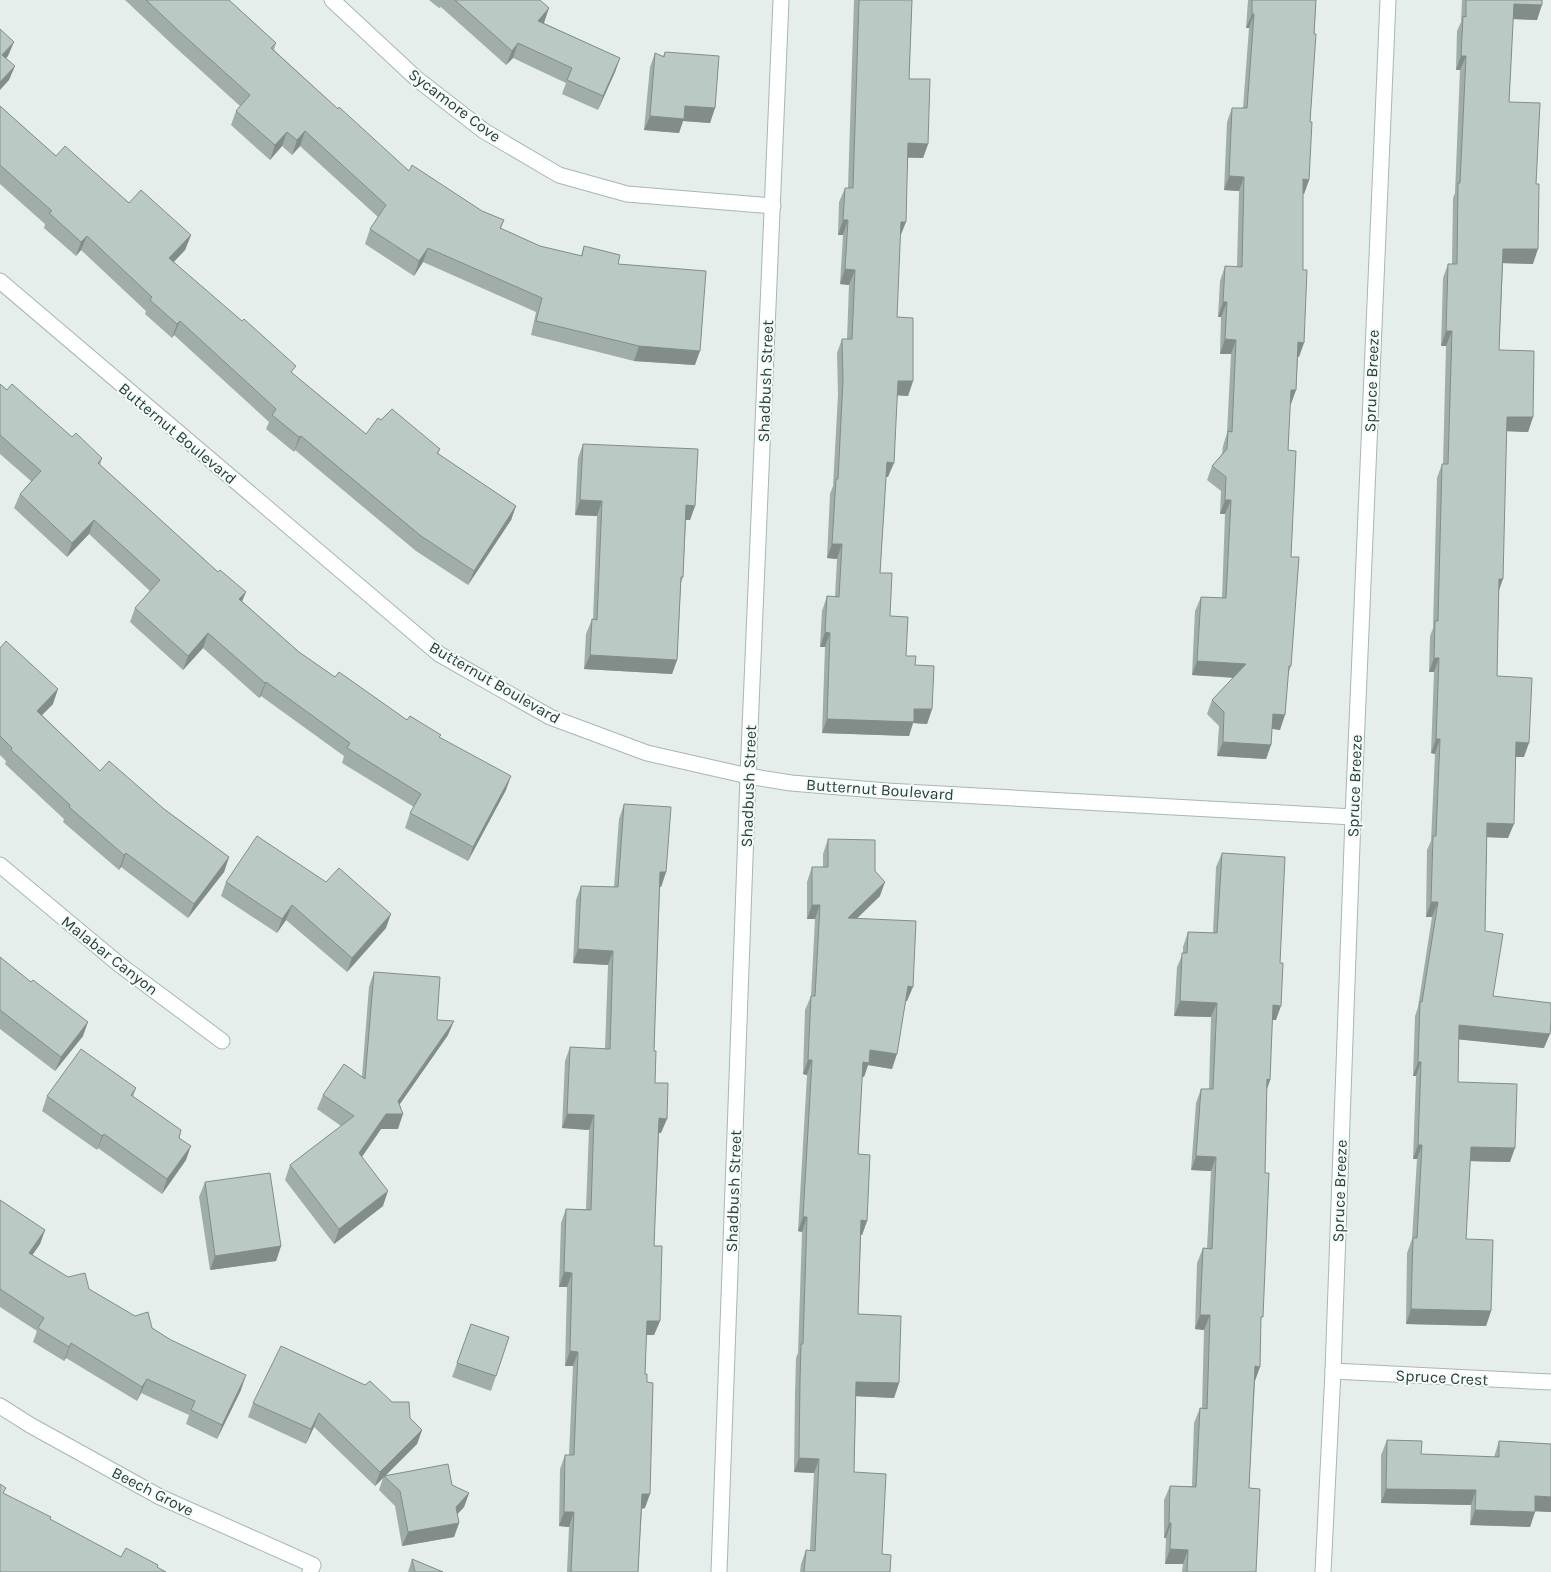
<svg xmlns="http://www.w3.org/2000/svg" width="1551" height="1572" font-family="Karla,sans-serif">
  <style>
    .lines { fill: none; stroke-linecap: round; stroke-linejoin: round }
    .minor-casing { stroke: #a7b7b3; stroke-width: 17 }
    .minor { stroke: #fff; stroke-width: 15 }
    .wall { fill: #a0ada9 }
    .shaded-wall { fill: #828d89 }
    .building { fill: #bac9c4; stroke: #828d89 }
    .labels { text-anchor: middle; stroke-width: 4; stroke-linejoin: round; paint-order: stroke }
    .street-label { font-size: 16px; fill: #24413b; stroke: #f6fbf9 }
  </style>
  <rect width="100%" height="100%" fill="#e5eeeb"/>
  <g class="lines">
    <defs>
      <g id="minor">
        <polyline points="332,0 417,79 484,131 559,175 627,194 773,206"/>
        <polyline points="0,281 439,654 550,717 647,753 748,776 791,783 887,791 1353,817"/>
        <polyline points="0,865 120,965 222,1041"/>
        <polyline points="1333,1371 1551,1382"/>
        <polyline points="0,1406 30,1425 160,1497 313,1565 310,1572"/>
        <polyline points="719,1572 748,776 781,0"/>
        <polyline points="1323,1572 1333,1371 1353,817 1388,0"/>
      </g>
    </defs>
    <!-- minor casing -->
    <use href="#minor" class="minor-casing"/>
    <!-- minor -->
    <use href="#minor" class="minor"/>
  </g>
  <!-- wall -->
  <g class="wall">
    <polygon points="125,0 229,0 276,43 274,50 338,109 409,171 482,211 504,220 501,228 540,246 581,256 584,246 618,264 695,365 634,361 531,335 536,312 423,262 414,276 365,244 370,229 378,217 300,146 292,155 282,146 270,160 231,125 236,111 240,106 175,47"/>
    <polygon points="429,0 540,0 544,23 620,58 615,72 598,110 562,94 566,83 513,58 506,65 441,7 439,8"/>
    <polygon points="854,0 912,0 909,79 928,144 923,158 908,158 900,237 897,317 913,381 908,396 897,395 888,477 886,477 880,573 890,616 906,656 915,665 932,709 927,724 913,723 909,736 822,733 825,647 820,647 822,611 827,596 835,597 837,559 827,558 830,494 833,486 838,395 837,353 842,339 847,339 849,285 840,284 843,235 838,235 839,202 845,188 848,188"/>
    <polygon points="1248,0 1316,0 1310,122 1309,180 1304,194 1303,194 1299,357 1298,357 1296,390 1290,404 1288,450 1291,557 1291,666 1288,674 1280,730 1272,729 1271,745 1266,759 1217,756 1219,726 1207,714 1212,700 1233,678 1192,675 1195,611 1201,597 1222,598 1225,514 1220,514 1221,491 1207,480 1212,466 1222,454 1223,446 1227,433 1231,354 1220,354 1221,317 1218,317 1220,281 1225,266 1237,267 1239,191 1224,190 1227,122 1232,108 1243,108 1249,28 1246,28"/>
    <polygon points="1462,0 1542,0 1537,20 1513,19 1509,102 1533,264 1503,263 1499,350 1533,417 1528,432 1507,431 1499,590 1497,676 1524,757 1516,757 1508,838 1487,837 1485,931 1493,996 1544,1048 1459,1039 1458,1082 1510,1162 1470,1161 1466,1239 1491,1311 1486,1326 1406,1324 1407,1253 1412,1239 1417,1159 1413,1159 1416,1076 1413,1076 1415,1016 1418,1007 1432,917 1426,917 1427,850 1431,841 1435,754 1431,753 1434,672 1429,672 1430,636 1433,628 1437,478 1442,464 1443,464 1446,346 1441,346 1443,278 1448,264 1452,264 1453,198 1455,193 1460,70 1456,70 1457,31 1461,22"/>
    <polygon points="665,52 715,108 710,123 683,121 679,133 644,130 650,67 655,53 663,56"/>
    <polygon points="0,106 56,156 129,203 191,235 185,250 174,262 293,374 366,434 381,420 440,449 438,454 516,506 511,520 468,585 416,551 295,450 294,452 266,429 269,422 174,335 172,338 145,314 146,311 81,250 76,256 44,228 45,224 0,184"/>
    <polygon points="0,384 7,390 102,458 100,465 218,572 246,592 242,601 299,652 335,677 407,720 440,738 506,790 468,861 405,828 410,813 414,807 342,763 344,756 261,696 259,698 203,648 183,670 130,622 135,608 150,591 89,534 67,557 14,508 20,494 31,481 0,454"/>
    <polygon points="583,444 695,506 690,520 686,520 683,577 681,583 677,660 672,674 584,669 586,634 592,619 593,620 597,516 575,515 578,458"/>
    <polygon points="0,648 53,704 42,715 100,771 164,809 229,857 224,872 188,918 121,867 119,870 63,822 64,819 5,764 6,761 0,755"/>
    <polygon points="624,804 666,872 661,887 660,886 654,1051 655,1083 661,1133 659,1133 654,1246 660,1321 654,1335 646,1335 645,1374 645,1508 642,1509 638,1572 567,1572 569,1527 559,1526 560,1469 565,1455 569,1455 573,1366 565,1366 567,1287 559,1287 561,1223 566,1209 586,1209 589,1130 562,1128 565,1061 570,1047 605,1049 608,965 573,963 576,900 581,886 614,887 619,819"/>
    <polygon points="828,839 875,871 880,896 857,918 907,1001 906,1001 892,1069 868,1065 864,1077 862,1077 858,1154 867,1221 862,1235 861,1235 858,1314 899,1383 894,1398 856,1396 854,1472 882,1554 890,1572 800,1572 801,1564 806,1550 810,1550 814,1473 794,1472 795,1394 796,1358 798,1353 802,1232 798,1231 807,1075 803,1074 805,1010 811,996 815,919 807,919 807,882 812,867 823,867 823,854"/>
    <polygon points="1222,853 1276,1020 1272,1020 1270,1080 1267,1089 1261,1323 1255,1381 1249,1488 1256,1572 1182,1572 1183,1564 1165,1564 1166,1538 1164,1538 1164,1500 1170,1486 1192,1486 1194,1423 1200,1408 1202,1408 1204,1330 1195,1329 1197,1263 1203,1248 1207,1248 1211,1171 1191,1170 1196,1103 1201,1089 1209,1089 1211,1017 1174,1016 1177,967 1183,953 1183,947 1188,932 1213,933 1216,867"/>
    <polygon points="226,882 386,928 347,972 286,920 277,933 221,896"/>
    <polygon points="0,957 83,1036 55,1071 0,1029"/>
    <polygon points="374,972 437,1020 448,1035 399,1105 398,1129 381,1129 362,1157 383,1206 334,1244 285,1180 290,1165 341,1126 317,1109 323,1095 362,1076 369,987"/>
    <polygon points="136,1088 133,1097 179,1138 186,1160 162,1194 98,1148 97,1150 42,1111 47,1096"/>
    <polygon points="205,1182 281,1246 276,1261 210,1270 199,1197"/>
    <polygon points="0,1200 45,1230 40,1244 32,1255 68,1277 89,1289 152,1328 241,1390 217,1439 186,1424 189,1415 141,1393 137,1401 66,1358 64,1361 33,1342 37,1331 0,1307"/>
    <polygon points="471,1324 509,1337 491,1391 452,1377"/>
    <polygon points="253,1403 410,1418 422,1430 417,1444 386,1475 452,1485 469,1493 464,1507 457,1514 459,1523 454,1537 402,1546 395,1506 379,1490 383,1478 375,1486 314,1427 306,1444 248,1417"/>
    <polygon points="1387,1440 1421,1454 1494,1457 1499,1441 1551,1444 1551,1512 1535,1511 1530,1527 1470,1525 1471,1505 1381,1503 1381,1455"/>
    <polygon points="412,1559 443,1572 408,1572"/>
  </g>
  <!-- shaded-wall -->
  <g class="shaded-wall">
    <polygon points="1514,4 1542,5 1537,20 1508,19"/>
    <polygon points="549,8 544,23 533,35 538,21"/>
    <polygon points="1252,14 1254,14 1249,28 1246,28"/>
    <polygon points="14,42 8,56 0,66 2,55"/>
    <polygon points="518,43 513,58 506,65 512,51"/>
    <polygon points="1461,56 1466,56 1460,70 1456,70"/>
    <polygon points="620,58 615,72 598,110 603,96"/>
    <polygon points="15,66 9,80 0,90 0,82"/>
    <polygon points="685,106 715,108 710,123 683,121 679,133 644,130 650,116"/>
    <polygon points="305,131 300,146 292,155 297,140"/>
    <polygon points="287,132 282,146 270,160 275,145"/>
    <polygon points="908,143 928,144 923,158 903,157"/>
    <polygon points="1229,176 1244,177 1239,191 1224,190"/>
    <polygon points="1303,179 1309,180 1304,194 1298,194"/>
    <polygon points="843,220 848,220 843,235 838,235"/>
    <polygon points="901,222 906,222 900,237 895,237"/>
    <polygon points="191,235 185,250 164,272 169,258"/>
    <polygon points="87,236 81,250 76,256 81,242"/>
    <polygon points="428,248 423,262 414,276 419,261"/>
    <polygon points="1503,249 1538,249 1533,264 1498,263"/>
    <polygon points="845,269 855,270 849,285 840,284"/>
    <polygon points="1223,302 1227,302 1221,317 1218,317"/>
    <polygon points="180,321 174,335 172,338 177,324"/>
    <polygon points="1446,331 1452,331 1446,346 1441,346"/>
    <polygon points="1225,339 1236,340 1231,354 1220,354"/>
    <polygon points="1298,342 1304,343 1299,357 1293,357"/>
    <polygon points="639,346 700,351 695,365 634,361"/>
    <polygon points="898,381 913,381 908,396 892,395"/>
    <polygon points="1291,390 1296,390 1291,404 1286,404"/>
    <polygon points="1507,417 1533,417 1528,432 1502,431"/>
    <polygon points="301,436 295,450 294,452 299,437"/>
    <polygon points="887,462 894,463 888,477 881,477"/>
    <polygon points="580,500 602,501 597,516 575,515"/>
    <polygon points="1225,500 1231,500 1225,514 1220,514"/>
    <polygon points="686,505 695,506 690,520 681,520"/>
    <polygon points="516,506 511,520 468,585 474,571"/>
    <polygon points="94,520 89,534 67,557 72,543"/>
    <polygon points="832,544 842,544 837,559 827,558"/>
    <polygon points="1499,579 1503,579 1498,593"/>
    <polygon points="246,592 240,606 239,599"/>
    <polygon points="825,632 830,633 825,647 820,647"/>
    <polygon points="208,633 203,648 183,670 188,656"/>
    <polygon points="590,655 677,660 672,674 584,669"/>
    <polygon points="1434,658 1439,658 1434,672 1429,672"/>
    <polygon points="1197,661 1246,664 1241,678 1192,675"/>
    <polygon points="266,682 261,696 259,698 265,683"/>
    <polygon points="58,689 53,704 32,725 37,711"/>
    <polygon points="914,709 932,709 927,724 913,723 909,736 822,733 827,719"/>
    <polygon points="1273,714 1285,715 1280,730 1268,728"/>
    <polygon points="1436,739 1440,739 1435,754 1431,753"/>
    <polygon points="1223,742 1271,745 1266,759 1217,756"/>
    <polygon points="1516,742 1529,743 1524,757 1511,757"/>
    <polygon points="511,776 506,790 468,861 473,847"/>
    <polygon points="1487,823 1514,824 1508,838 1482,837"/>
    <polygon points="126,853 121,867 119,870 124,855"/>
    <polygon points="229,857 224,872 188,918 194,904"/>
    <polygon points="660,872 666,872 661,887 655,886"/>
    <polygon points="885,882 880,896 843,932 848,918"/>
    <polygon points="1431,902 1438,902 1432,917 1426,917"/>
    <polygon points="292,905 286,920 277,933 282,919"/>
    <polygon points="812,905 820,905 815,919 807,919"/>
    <polygon points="391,914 386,928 347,972 352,958"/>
    <polygon points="578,949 613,951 608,965 573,963"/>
    <polygon points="908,986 913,987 907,1001 903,1001"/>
    <polygon points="1180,1001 1217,1003 1211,1017 1174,1016"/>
    <polygon points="1273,1005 1281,1006 1276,1020 1268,1020"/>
    <polygon points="454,1021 448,1035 393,1114 403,1114 398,1129 381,1129 354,1168 359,1153 386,1114 398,1101"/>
    <polygon points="88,1022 83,1036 55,1071 61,1057"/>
    <polygon points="1459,1025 1550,1034 1544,1048 1454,1039"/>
    <polygon points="870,1050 897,1054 892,1069 868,1065 864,1077 858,1077 863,1062"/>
    <polygon points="808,1060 812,1060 807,1075 803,1074"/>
    <polygon points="1418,1062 1421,1062 1416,1076 1413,1076"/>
    <polygon points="1267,1079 1270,1080 1265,1094"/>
    <polygon points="567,1114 594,1115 589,1130 562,1128"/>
    <polygon points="659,1118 667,1119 661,1133 654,1133"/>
    <polygon points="104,1134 98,1148 97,1150 102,1136"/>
    <polygon points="1418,1145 1422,1145 1417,1159 1413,1159"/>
    <polygon points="191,1146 186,1160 162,1194 167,1179"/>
    <polygon points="1471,1147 1515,1148 1510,1162 1465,1161"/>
    <polygon points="1196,1156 1216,1157 1211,1171 1191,1170"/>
    <polygon points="388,1191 383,1206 334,1244 339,1229"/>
    <polygon points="803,1217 807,1217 802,1232 798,1231"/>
    <polygon points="861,1220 867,1221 862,1235 856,1235"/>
    <polygon points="45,1230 40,1244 24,1267 29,1253"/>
    <polygon points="281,1246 276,1261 210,1270 215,1256"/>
    <polygon points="564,1272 572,1273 567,1287 559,1287"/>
    <polygon points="1411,1309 1491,1311 1486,1326 1406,1324"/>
    <polygon points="1200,1315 1210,1315 1204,1330 1195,1329"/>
    <polygon points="647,1321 660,1321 654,1335 641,1335"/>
    <polygon points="71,1343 66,1358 64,1361 69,1347"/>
    <polygon points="570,1351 578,1352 573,1366 565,1366"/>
    <polygon points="1255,1366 1260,1367 1255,1381"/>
    <polygon points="246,1375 241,1390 217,1439 222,1425"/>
    <polygon points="147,1379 141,1393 137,1401 142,1387"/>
    <polygon points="856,1382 899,1383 894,1398 851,1396"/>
    <polygon points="319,1413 314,1427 306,1444 311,1429"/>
    <polygon points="422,1430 417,1444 385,1476 384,1476 383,1478 375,1486 380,1472"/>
    <polygon points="799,1458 819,1459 814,1473 794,1472"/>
    <polygon points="1386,1489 1476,1490 1471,1505 1381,1503"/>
    <polygon points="469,1493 464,1507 451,1521 456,1507"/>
    <polygon points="642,1494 650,1494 645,1508 637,1509"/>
    <polygon points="1535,1496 1551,1497 1551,1512 1530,1511"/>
    <polygon points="1475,1510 1535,1512 1530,1527 1470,1525"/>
    <polygon points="564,1512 574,1512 569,1527 559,1526"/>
    <polygon points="459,1523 454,1537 402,1546 408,1532"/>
    <polygon points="1169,1523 1171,1523 1166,1538 1164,1538"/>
    <polygon points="1170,1549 1188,1550 1183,1564 1165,1564"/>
  </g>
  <!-- building -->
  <g class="building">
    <polygon points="146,0 229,0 276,43 271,48 338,109 339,107 409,171 412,165 482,211 504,220 500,228 540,246 582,256 584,246 620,255 618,264 706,271 700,351 639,346 536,321 542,298 428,248 419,261 370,229 386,205 305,131 297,140 287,132 275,145 236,111 250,95 180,32"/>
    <polygon points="455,0 540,0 549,8 538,21 620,58 603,96 567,80 572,68 518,43 512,51"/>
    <polygon points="859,0 912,0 909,79 930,79 928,144 908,143 906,222 901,222 897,317 913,318 913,381 898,381 894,463 887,462 880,573 892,573 890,616 908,617 906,656 916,656 915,665 934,666 932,709 914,709 914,722 827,719 830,633 825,632 827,596 839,597 842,544 832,544 836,479 838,479 843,380 842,339 852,339 855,270 845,269 848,220 843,220 845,188 853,188"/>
    <polygon points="1252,0 1316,0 1314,34 1316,34 1310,122 1312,122 1309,180 1303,179 1303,270 1307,270 1304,343 1298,342 1296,390 1291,390 1288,450 1296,451 1291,557 1299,557 1291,666 1289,666 1285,715 1273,714 1271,745 1223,742 1224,712 1212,700 1246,664 1197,661 1201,597 1226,598 1231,500 1225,500 1226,477 1212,466 1227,449 1228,431 1232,432 1236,340 1225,339 1227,302 1223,302 1225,266 1242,267 1244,177 1229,176 1232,108 1247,108 1254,14 1252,14"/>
    <polygon points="1466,0 1542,0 1542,5 1514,4 1509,102 1540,103 1536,184 1539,184 1538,249 1503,249 1499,350 1534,351 1533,417 1507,417 1503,579 1499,579 1497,676 1532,678 1529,743 1516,742 1514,824 1487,823 1485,931 1503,934 1493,996 1551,1003 1551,1021 1550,1034 1459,1025 1458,1082 1517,1084 1515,1148 1471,1147 1466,1239 1493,1240 1491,1311 1411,1309 1413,1238 1417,1238 1422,1145 1418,1145 1421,1062 1418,1062 1420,1002 1422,1002 1438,902 1431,902 1433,836 1436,836 1440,739 1436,739 1439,658 1434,658 1435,621 1438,621 1442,464 1448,464 1452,331 1446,331 1448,264 1457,264 1458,183 1460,183 1466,56 1461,56 1463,16 1466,17"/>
    <polygon points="0,29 14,42 2,55 15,66 0,82"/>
    <polygon points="665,52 719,56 715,108 685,106 684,119 650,116 655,53 664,57"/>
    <polygon points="0,106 56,156 65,146 129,203 141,190 191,235 169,258 242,321 244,319 296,366 291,372 366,434 378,418 381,420 392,409 440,449 437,453 516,506 474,571 421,536 301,436 299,437 272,415 276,409 180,321 177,324 150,300 152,297 87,236 81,242 49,213 52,211 0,165"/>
    <polygon points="0,384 7,390 12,384 72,437 76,433 102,458 98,463 218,572 220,570 246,592 239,599 299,652 335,677 339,672 407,720 410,716 441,735 439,737 511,776 473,847 410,813 421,794 347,748 350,743 266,682 265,683 208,633 188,656 135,608 160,580 94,520 72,543 20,494 41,471 0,435"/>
    <polygon points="583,444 698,449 695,506 686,505 683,577 681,577 677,660 590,655 592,619 597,620 602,501 580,500"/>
    <polygon points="6,641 58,689 37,711 100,771 109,761 164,809 229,857 194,904 126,853 124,855 69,807 70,805 11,750 12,748 0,736 0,648"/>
    <polygon points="624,804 671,807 666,872 660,872 654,1051 656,1051 655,1083 668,1083 667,1119 659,1118 654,1246 662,1246 660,1321 647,1321 645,1374 647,1374 647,1382 653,1383 650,1494 642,1494 638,1572 571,1572 574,1512 564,1512 565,1455 574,1455 578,1352 570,1351 572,1273 564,1272 566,1209 591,1210 594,1115 567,1114 570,1047 610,1049 613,951 578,949 581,886 618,887"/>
    <polygon points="257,836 326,882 339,868 391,914 352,958 292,905 282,919 226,882"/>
    <polygon points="828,839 875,840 875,871 885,882 848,918 916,921 913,987 908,986 897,1054 870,1050 869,1063 863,1062 858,1154 870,1155 867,1221 861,1220 858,1314 901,1316 899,1383 856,1382 854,1472 886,1474 882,1554 891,1555 890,1572 804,1572 806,1550 815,1551 819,1459 799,1458 800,1380 801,1344 803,1344 807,1217 803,1217 812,1060 808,1060 811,996 815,996 820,905 812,905 812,867 828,867"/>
    <polygon points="1222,853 1285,857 1280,963 1283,963 1281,1006 1273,1005 1270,1080 1267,1079 1265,1173 1269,1173 1263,1317 1261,1317 1260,1367 1255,1366 1249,1488 1260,1489 1256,1572 1187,1572 1188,1550 1170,1549 1171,1523 1169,1523 1170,1486 1196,1487 1200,1408 1207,1409 1210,1315 1200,1315 1203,1248 1212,1249 1216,1157 1196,1156 1201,1089 1213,1089 1217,1003 1180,1001 1182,953 1187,953 1188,932 1217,933"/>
    <polygon points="0,957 31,982 33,980 88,1022 61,1057 0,1010"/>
    <polygon points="374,972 440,977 437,1020 454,1021 398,1101 403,1114 386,1114 359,1153 388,1191 339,1229 290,1165 354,1116 323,1095 344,1064 365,1079"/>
    <polygon points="81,1049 136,1088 131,1095 181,1130 179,1138 191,1146 167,1179 104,1134 102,1136 47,1096"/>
    <polygon points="270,1173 281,1246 215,1256 205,1182"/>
    <polygon points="0,1200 45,1230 29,1253 68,1277 85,1273 89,1289 135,1316 148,1312 152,1328 171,1340 246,1375 222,1425 191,1410 195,1401 147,1379 142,1387 71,1343 69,1347 38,1328 44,1318 0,1289"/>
    <polygon points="471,1324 509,1337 496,1376 457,1363"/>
    <polygon points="281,1346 365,1385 370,1381 392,1402 409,1402 410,1418 422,1430 380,1472 319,1413 311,1429 253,1403"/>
    <polygon points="1387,1440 1422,1441 1421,1454 1499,1457 1499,1441 1551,1444 1551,1497 1535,1496 1535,1512 1475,1510 1476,1490 1386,1489"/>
    <polygon points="448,1464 452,1485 469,1493 456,1507 459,1523 408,1532 400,1491 384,1476"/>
    <polygon points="0,1484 6,1488 3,1493 51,1517 50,1519 121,1557 126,1548 158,1565 157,1567 166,1572 0,1572"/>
    <polygon points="412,1559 443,1572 415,1572"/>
  </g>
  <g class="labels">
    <!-- street labels -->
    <g class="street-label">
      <text transform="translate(455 105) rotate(37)" y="6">Sycamore Cove</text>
      <text transform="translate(765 381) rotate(-88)" y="6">Shadbush Street</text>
      <text transform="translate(1371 381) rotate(-88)" y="6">Spruce Breeze</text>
      <text transform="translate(178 433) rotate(40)" y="6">Butternut Boulevard</text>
      <text transform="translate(495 682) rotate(30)" y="6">Butternut Boulevard</text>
      <text transform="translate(748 786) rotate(-88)" y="6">Shadbush Street</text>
      <text transform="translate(1354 786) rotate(-88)" y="6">Spruce Breeze</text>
      <text transform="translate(880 789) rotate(4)" y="6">Butternut Boulevard</text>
      <text transform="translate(110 955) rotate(38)" y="6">Malabar Canyon</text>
      <text transform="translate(733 1191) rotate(-88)" y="6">Shadbush Street</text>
      <text transform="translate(1339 1191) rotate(-88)" y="6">Spruce Breeze</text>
      <text transform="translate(1442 1377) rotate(3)" y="6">Spruce Crest</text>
      <text transform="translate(153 1491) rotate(27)" y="6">Beech Grove</text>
    </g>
  </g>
</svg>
